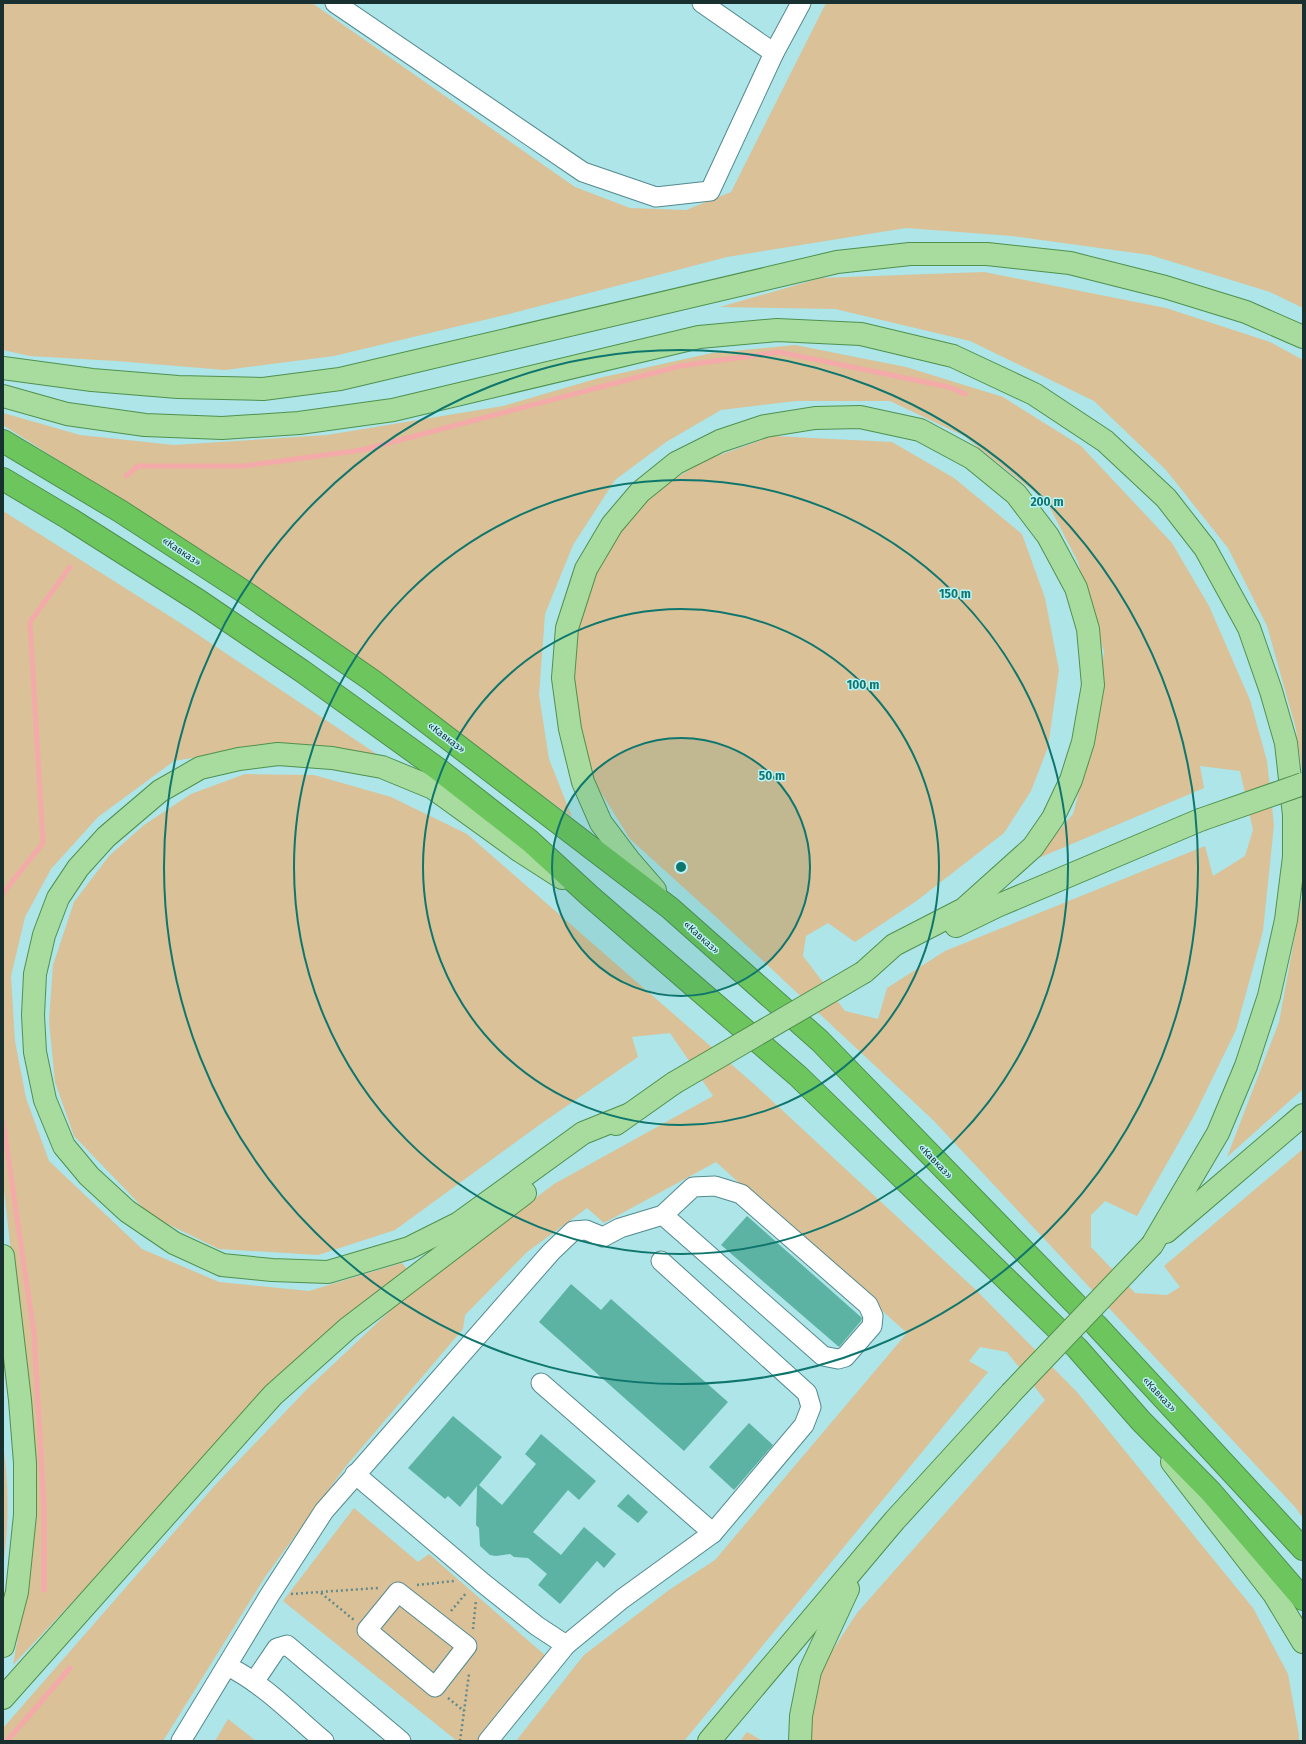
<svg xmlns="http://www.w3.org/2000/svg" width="1306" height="1744" font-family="'Fira Sans',sans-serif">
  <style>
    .green { fill: #dac197 }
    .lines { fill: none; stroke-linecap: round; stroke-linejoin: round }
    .stream { stroke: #f4aaa9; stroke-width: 5 }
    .building { fill: #5cb3a4 }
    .minor-casing { stroke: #548a8e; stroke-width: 21 }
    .major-casing { stroke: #50914e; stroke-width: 24 }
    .highway-casing { stroke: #50914e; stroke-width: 24 }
    .path { stroke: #638a8c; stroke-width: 2.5; stroke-dasharray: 2 3; stroke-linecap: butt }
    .minor { stroke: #fff; stroke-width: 19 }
    .major { stroke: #a7dc9e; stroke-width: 22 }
    .highway { stroke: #6dc55d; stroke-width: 22 }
    .major-bridge-casing { stroke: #50914e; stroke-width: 24; stroke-linecap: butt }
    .major-bridge { stroke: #a7dc9e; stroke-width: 22 }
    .ring { fill: none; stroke: #0f766e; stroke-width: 2 }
    .labels { text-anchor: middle; stroke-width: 3; stroke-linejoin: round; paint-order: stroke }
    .street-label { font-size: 10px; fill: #193031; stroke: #b9f2f6 }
    .centre { fill: #0f766e; stroke: #b9f2f6; stroke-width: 2 }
    .ring-label { font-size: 12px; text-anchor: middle; font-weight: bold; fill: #0f766e; stroke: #b9f2f6; stroke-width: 3; stroke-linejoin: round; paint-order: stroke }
  </style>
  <rect width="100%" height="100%" fill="#ade5e8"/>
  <!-- green -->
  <g class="green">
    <polygon points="3,3 312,3 575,187 630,208 686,210 731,192 826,3 1303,3 1303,308 1270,292 1150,255 1012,236 906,228 727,257 509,314 334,356 225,370 116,361 30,356 3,350"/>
    <polygon points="984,272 1166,308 1270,342 1303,360 1303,778 1296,729 1267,626 1228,548 1166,470 1094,401 970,341 835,309 720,307 821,278"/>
    <polygon points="795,345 906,367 1003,397 1081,446 1172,543 1209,606 1250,700 1267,761 1274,825 1263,931 1236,1030 1195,1114 1137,1216 1105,1201 1091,1215 1091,1247 1135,1293 1167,1295 1180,1287 1164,1266 1303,1149 1303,1518 1295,1507 933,1120 715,916 630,839 595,783 570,704 572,634 596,564 639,502 703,461 773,436 892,442 954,478 1022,534 1045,598 1059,670 1048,747 1031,791 1004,833 915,902 855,942 828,923 806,936 803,956 845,1011 878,1019 887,988 945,951 1205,846 1213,876 1245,856 1253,830 1240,771 1200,766 1204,788 1034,860 1073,814 1092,744 1104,652 1078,562 1047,502 964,436 890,401 796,401 721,410 666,442 615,480 573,545 545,614 539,695 549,759 572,817 231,570 3,425 3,413 80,435 174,445 327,435 503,406 599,378 712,353"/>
    <polygon points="3,511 182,624 381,757 327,746 256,747 174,761 98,817 51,869 25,917 11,976 15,1041 26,1098 49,1161 142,1249 219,1282 309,1291 402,1263 407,1269 324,1335 13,1665 24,1602 20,1333 3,1181"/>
    <polygon points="245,774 314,775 391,797 467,834 755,1085 977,1291 1077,1392 1253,1608 1288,1674 1299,1735 1299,1741 812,1741 812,1721 823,1665 857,1613 1045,1400 1007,1352 980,1347 969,1361 988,1372 684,1741 516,1741 584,1655 669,1590 715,1560 907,1333 716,1162 604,1223 587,1208 527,1252 465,1315 463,1329 346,1466 265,1577 163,1741 3,1741 3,1728 217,1483 309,1387 408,1294 554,1184 713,1096 670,1033 632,1037 638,1057 542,1123 395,1230 318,1255 219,1249 151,1216 74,1136 55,1082 49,1021 53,965 74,902 109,856 144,825 191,794"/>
    <polygon points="1303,892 1303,1089 1227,1157 1279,1022"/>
    <path d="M3 1444C9 1484 9 1527 3 1566Z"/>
    <polygon points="354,1508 418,1562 429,1554 547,1657 482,1741 457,1741 283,1601"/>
    <polygon points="228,1719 256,1741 215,1741"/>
    <polygon points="747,1732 763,1741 740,1741"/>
  </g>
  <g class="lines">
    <!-- stream -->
    <g class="stream">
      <polyline points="126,476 138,466 244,466 362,450 680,366 779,352 949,387 965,394"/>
      <polyline points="3,893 43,843 30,622 70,567"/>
      <polyline points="3,1122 34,1334 44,1509 44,1590"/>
      <polyline points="7,1741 70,1668"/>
    </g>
  </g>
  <!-- building -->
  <g class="building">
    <polygon points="747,1216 862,1318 861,1321 839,1347 721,1245"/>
    <polygon points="571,1284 601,1310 611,1299 728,1402 684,1451 539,1322"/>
    <polygon points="453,1416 502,1457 479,1485 502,1505 536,1464 525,1454 541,1434 596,1481 579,1500 568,1490 533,1532 561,1555 584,1527 616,1554 604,1568 597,1561 560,1604 538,1585 547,1574 528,1558 514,1557 510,1554 496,1556 490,1555 480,1546 479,1528 476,1525 477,1486 460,1507 448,1496 445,1499 408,1468"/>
    <polygon points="749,1423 773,1445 734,1490 709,1467"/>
    <polygon points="628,1494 648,1512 638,1523 617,1506"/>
  </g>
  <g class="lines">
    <defs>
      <g id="minor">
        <polyline points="335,3 583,172 656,197 710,191 774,53 801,3"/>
        <polyline points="702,3 774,53"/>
        <polyline points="541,1383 713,1533"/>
        <polyline points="355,1474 483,1583 537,1626 566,1645"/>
        <polygon points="398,1592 467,1646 435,1687 367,1630"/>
        <path d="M227 1666C263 1683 293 1715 324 1741"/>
        <polyline points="254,1682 277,1648 287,1645 401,1741"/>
        <polyline points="181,1741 269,1596 324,1511 551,1252 573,1231 586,1230 603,1237 620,1228 663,1215 693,1187 715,1186 741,1194 868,1305 873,1316 872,1326 845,1357 838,1359 823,1356 663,1215"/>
        <polyline points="488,1741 566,1645 622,1599 713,1533 804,1425 811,1407 807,1393 661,1261"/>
      </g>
      <g id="major">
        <polyline points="3,368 92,380 178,387 263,389 340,379 837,262 910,254 987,254 1070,263 1165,287 1246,312 1303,337"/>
        <polyline points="3,396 67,414 145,425 222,428 299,423 393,410 699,337 777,330 861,334 953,356 1034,394 1105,441 1166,498 1205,548 1249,628 1271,691 1286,743 1294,815 1294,857 1286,920 1269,996 1246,1066 1218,1133 1152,1245"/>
        <polyline points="562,878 520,851 433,788 382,767 332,758 278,754 239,759 200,768 160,791 106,837 78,868 58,898 44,935 35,974 33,1015 35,1052 45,1100 64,1146 89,1176 127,1211 174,1243 222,1265 272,1270 328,1272 409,1248 459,1223 583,1133 628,1115"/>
        <polyline points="655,890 629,860 601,823 583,782 570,729 563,678 567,628 586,569 612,525 640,492 676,463 720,441 765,426 815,418 860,417 920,430 972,458 1016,494 1048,536 1076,588 1088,629 1093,685 1083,742 1071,780 1053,818 1033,847 964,909 894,945 864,972"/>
        <polyline points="956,926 997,906 1200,820"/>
        <polyline points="616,1124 674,1083"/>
        <polyline points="1166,1232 1303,1115"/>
        <polyline points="3,1256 20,1400 25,1463 25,1515 17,1592 3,1646"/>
        <polyline points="1172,1462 1274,1594 1303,1642"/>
        <polyline points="3,1698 273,1395 348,1328 525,1193"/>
        <polyline points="709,1741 895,1520 1011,1393"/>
        <polyline points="800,1741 801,1716 810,1671 848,1589"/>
      </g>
      <g id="highway">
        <polyline points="3,441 120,511 243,591 373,681 670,908 820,1041 1096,1325 1303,1549"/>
        <polyline points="3,479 70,519 199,601 302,671 438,769 530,841 591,897 798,1076 1077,1348 1141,1421 1211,1492 1303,1599"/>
      </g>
    </defs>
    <!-- minor casing -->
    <use href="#minor" class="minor-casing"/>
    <!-- major casing -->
    <use href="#major" class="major-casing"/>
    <!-- highway casing -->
    <use href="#highway" class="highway-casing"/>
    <!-- path -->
    <g class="path">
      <polyline points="417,1585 454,1581"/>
      <polyline points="321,1593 354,1620"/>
      <polyline points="291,1594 378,1588"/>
      <polyline points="451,1611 467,1592"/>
      <polyline points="473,1629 476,1600"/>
      <polyline points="448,1698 464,1711"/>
      <polyline points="460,1741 469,1674"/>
    </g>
    <!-- minor -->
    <use href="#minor" class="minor"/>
    <!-- major -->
    <use href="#major" class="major"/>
    <!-- highway -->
    <use href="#highway" class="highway"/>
    <defs>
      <g id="major-bridge">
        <polyline points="1200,820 1303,784"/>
        <polyline points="674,1083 864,972"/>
        <polyline points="1011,1393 1152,1245"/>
      </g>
    </defs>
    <!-- major-bridge casing -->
    <use href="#major-bridge" class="major-bridge-casing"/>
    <!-- major-bridge -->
    <use href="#major-bridge" class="major-bridge"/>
  </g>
  <!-- distance rings -->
  <circle cx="681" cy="867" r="129" fill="#0f766e" fill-opacity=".12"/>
  <g class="ring">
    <circle cx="681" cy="867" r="129"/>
    <circle cx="681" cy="867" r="258"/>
    <circle cx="681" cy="867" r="387"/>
    <circle cx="681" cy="867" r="517"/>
  </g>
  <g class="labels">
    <!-- street labels -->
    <g class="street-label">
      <text transform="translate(182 551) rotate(33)" y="4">«Кавказ»</text>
      <text transform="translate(447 737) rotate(37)" y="4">«Кавказ»</text>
      <text transform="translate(702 937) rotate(42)" y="4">«Кавказ»</text>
      <text transform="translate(936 1161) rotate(46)" y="4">«Кавказ»</text>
      <text transform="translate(1160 1394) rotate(47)" y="4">«Кавказ»</text>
    </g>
  </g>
  <circle cx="681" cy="867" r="6" class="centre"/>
  <g class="ring-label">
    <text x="1047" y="506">200 m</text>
    <text x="955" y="598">150 m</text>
    <text x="863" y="689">100 m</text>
    <text x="772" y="780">50 m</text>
  </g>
  <!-- border -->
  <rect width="1306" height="1744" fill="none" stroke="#193031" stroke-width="8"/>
</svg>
